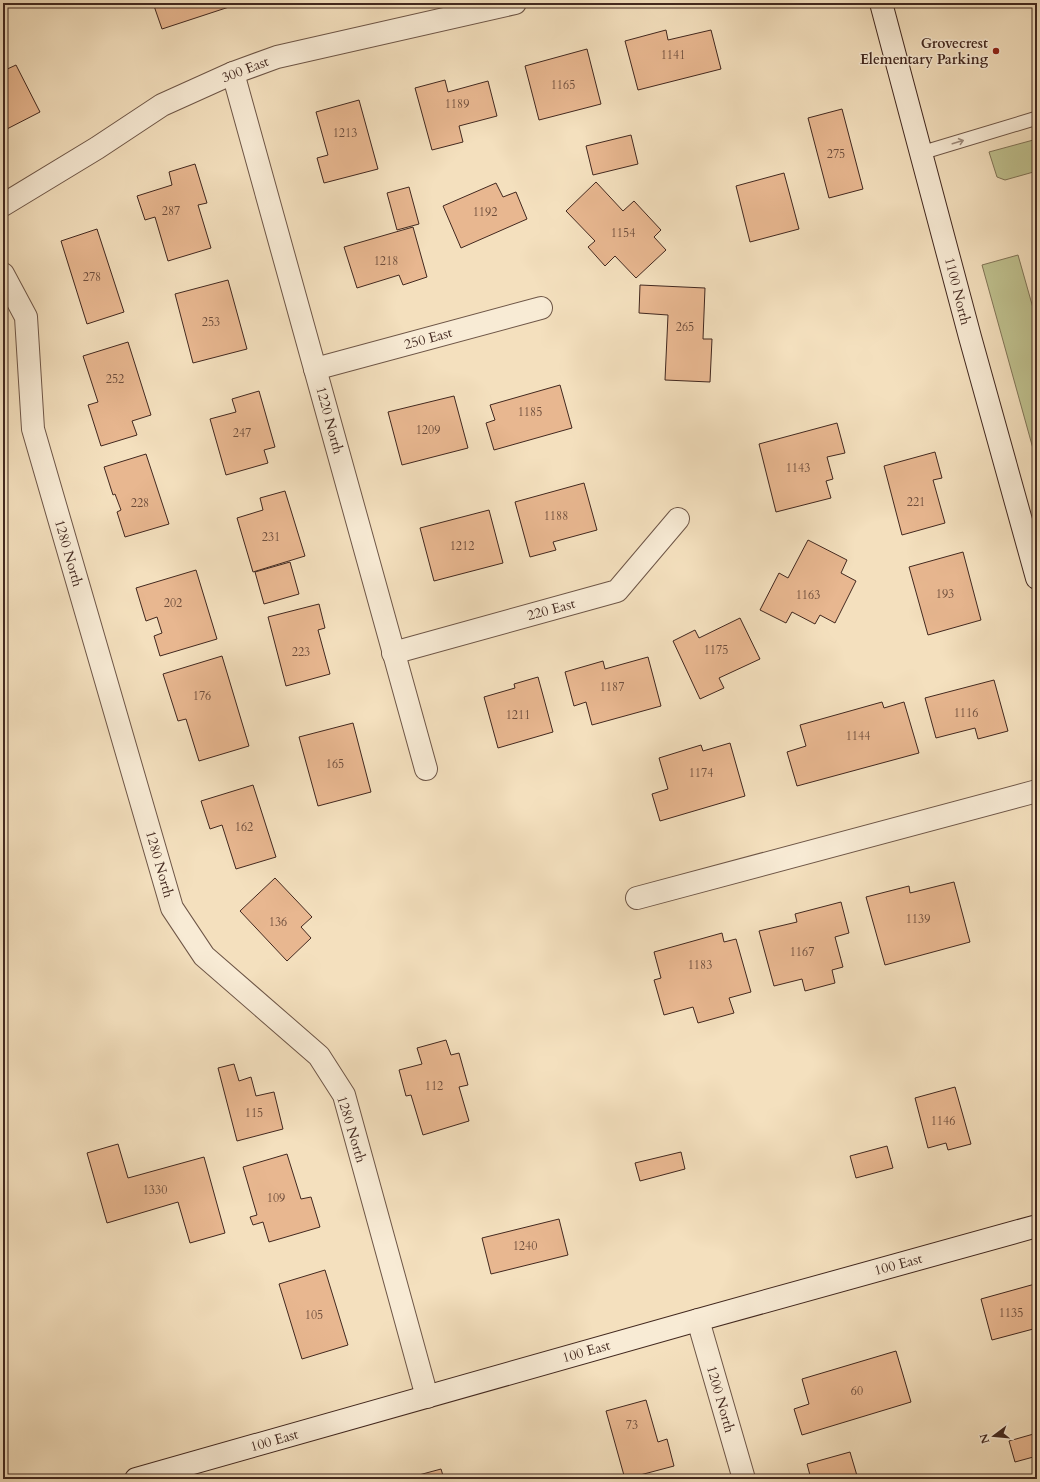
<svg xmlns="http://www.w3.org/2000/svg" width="1040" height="1482" font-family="Cardo,serif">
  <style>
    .green { fill: #bfc18f; stroke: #807457 }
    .building { fill: #e8b790; stroke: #42281f }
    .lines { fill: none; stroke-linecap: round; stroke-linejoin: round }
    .lane-casing { stroke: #6e5647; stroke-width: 15 }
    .street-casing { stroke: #6e5647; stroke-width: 24 }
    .secondary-casing { stroke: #42281f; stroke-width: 24 }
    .lane { stroke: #f8ebd5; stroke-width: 13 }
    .street { stroke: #f8ebd5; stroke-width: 22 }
    .secondary { stroke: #f8ebd5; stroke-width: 22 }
    .oneway { stroke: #9d8a7a }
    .poi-dot { fill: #8f2418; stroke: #f8ebd5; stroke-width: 1.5 }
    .labels { text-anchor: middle; stroke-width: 3; stroke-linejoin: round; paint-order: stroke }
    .number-label { font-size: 12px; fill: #6c4c3b }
    .poi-label { font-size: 14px; font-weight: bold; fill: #42281f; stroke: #f8ebd5; text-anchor: end }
    .street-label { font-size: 14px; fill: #42281f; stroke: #f8ebd5 }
  </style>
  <rect width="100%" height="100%" fill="#f4e0be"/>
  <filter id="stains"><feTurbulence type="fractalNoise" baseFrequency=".005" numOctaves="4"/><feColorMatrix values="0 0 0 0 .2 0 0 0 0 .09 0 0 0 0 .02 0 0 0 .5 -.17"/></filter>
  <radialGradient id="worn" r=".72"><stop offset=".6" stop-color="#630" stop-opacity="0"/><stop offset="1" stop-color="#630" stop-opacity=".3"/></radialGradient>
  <!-- green -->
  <g class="green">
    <polygon points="1037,139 1037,171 1005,180 997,177 989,152"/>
    <polygon points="1018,255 1037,322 1037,463 982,265"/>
  </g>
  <!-- building -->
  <g class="building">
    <polygon points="153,3 231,3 232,6 162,29"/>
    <polygon points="666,30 668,40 711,30 721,69 638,90 625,41"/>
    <polygon points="587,49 601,104 539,120 525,66"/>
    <polygon points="16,65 40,112 3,131 3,71"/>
    <polygon points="445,80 448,92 488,81 497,116 459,126 463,142 432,150 415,88"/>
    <polygon points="359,100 378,169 324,183 317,158 328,155 316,112"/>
    <polygon points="842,109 863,189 829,198 808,118"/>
    <polygon points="631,135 638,164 593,175 586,146"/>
    <polygon points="195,164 207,203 198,205 211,248 168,261 155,217 145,220 137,196 172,185 169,172"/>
    <polygon points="784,173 799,229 750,242 736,186"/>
    <polygon points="596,182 623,211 634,201 661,230 654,237 666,250 636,278 615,256 605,266 588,247 595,241 566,211"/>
    <polygon points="496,183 503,197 516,192 527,219 461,248 443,206"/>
    <polygon points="409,187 419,224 397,230 387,193"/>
    <polygon points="413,227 427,277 403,285 399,275 357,288 344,247"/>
    <polygon points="97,229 124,312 87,324 61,241"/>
    <polygon points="228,280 247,349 193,363 175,294"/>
    <polygon points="640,285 705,288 703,339 712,339 710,382 665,380 668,315 639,313"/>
    <polygon points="128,342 151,415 132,421 137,435 101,446 88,405 98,402 83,356"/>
    <polygon points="560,385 572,428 494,450 486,423 495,420 490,405"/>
    <polygon points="259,391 275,447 264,450 268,463 226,475 210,419 236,412 232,399"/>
    <polygon points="454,396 468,448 402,465 388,412"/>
    <polygon points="837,423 845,453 827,457 833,479 826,481 831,498 776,512 759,444"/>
    <polygon points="935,452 942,478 933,480 945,523 902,535 884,466"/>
    <polygon points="146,454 169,524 125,537 117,512 121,510 115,494 113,495 104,467"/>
    <polygon points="584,483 597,530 553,542 556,550 530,557 515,502"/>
    <polygon points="285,491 305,556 253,572 237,518 263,510 260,498"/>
    <polygon points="489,510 503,563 434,581 420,528"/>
    <polygon points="808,540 847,560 841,573 856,581 835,623 820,615 815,624 792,612 786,623 760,610 779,573 788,578"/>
    <polygon points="963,552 981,620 928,635 909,567"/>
    <polygon points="290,562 299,594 264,604 255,572"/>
    <polygon points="196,570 217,639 160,656 154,636 162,633 157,617 146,621 136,588"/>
    <polygon points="319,604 325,628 318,630 330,674 286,686 268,617"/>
    <polygon points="740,618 760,659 719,678 724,688 700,699 673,641 695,630 699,638"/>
    <polygon points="222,656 249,746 199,761 186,719 178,721 163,674"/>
    <polygon points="648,657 661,706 592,725 586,702 574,706 565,672 603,661 605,669"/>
    <polygon points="538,677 553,732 498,748 484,697 515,688 514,684"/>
    <polygon points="994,680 1008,731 978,739 975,728 936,738 925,698"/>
    <polygon points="882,702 884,708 904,702 919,753 797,786 787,752 806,746 800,725"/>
    <polygon points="353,723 371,792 318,806 299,737"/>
    <polygon points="730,743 745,796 660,821 652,794 668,789 659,758 701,745 703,751"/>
    <polygon points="253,785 276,857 236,869 222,825 210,829 201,801"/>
    <polygon points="275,878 312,917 301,927 311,938 287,961 240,911"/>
    <polygon points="954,882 970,942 885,965 866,897 909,886 910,893"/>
    <polygon points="841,902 849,933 835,937 843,967 832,970 835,983 805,991 802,979 774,986 759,931 797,922 795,914"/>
    <polygon points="722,933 724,942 736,939 751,992 729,998 734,1013 698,1023 693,1007 664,1015 654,980 661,978 654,952"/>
    <polygon points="446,1040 451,1055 459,1053 468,1085 459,1087 469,1121 423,1135 411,1095 406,1096 399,1070 422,1064 417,1048"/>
    <polygon points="234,1064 239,1081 251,1077 256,1096 274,1092 283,1129 237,1141 218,1068"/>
    <polygon points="955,1087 971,1144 948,1150 946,1143 928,1148 915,1098"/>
    <polygon points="118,1144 128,1178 204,1157 225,1233 190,1243 178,1202 107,1223 87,1153"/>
    <polygon points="887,1146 893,1168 856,1178 850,1156"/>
    <polygon points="681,1152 685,1169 640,1181 635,1163"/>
    <polygon points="287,1154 301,1199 311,1197 320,1227 269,1242 263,1222 253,1225 250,1217 257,1215 243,1167"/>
    <polygon points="559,1219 568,1255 491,1274 482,1238"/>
    <polygon points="325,1270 348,1345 302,1359 279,1284"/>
    <polygon points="1035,1284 1037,1290 1037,1328 992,1340 981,1299"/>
    <polygon points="896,1351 911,1402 802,1435 794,1409 809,1404 802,1379"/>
    <polygon points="646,1400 658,1442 667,1439 674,1466 625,1479 606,1411"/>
    <polygon points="1037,1433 1037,1456 1015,1462 1009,1441"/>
    <polygon points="850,1452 858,1479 811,1479 807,1464"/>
    <polygon points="441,1469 444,1479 404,1479"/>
  </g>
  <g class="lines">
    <defs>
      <polyline id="lane" points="921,153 1037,118"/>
      <g id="street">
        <polyline points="233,73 426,769"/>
        <polyline points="3,205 97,148 162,105 233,73 277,57 515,3"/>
        <polyline points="3,274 26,317 33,429 172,908 204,956 319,1056 344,1095 427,1397"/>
        <polyline points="315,369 541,308"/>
        <polyline points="393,653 617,591 678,519"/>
        <polyline points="637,898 1037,791"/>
        <polyline points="698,1320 744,1479"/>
      </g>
      <g id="secondary">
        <polyline points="881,3 970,337 1037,578"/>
        <polyline points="136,1479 698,1320 1037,1226"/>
      </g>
    </defs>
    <!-- lane casing -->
    <use href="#lane" class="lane-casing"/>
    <!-- street casing -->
    <use href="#street" class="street-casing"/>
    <!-- secondary casing -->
    <use href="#secondary" class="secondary-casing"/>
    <!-- lane -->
    <use href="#lane" class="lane"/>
    <!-- street -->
    <use href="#street" class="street"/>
    <!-- secondary -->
    <use href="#secondary" class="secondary"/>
  </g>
  <!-- one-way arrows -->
  <defs><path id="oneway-shaft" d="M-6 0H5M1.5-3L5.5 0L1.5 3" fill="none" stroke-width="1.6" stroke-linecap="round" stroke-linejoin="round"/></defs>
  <use class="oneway" href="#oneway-shaft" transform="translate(958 142) rotate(-17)"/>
  <!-- markers -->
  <circle class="poi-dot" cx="996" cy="51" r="4"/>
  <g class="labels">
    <!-- number labels -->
    <g class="number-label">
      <text x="673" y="59">1141</text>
      <text x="563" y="89">1165</text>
      <text x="457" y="108">1189</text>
      <text x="345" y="137">1213</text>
      <text x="836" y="158">275</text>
      <text x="171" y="215">287</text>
      <text x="485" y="216">1192</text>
      <text x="623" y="237">1154</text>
      <text x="386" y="265">1218</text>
      <text x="92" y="281">278</text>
      <text x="211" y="326">253</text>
      <text x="685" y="331">265</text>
      <text x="115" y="383">252</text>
      <text x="530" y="416">1185</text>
      <text x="428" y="434">1209</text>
      <text x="242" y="437">247</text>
      <text x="798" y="472">1143</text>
      <text x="916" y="506">221</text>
      <text x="140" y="507">228</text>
      <text x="556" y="520">1188</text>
      <text x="271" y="541">231</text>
      <text x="462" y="550">1212</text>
      <text x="945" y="598">193</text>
      <text x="808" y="599">1163</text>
      <text x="173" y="607">202</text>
      <text x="716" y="654">1175</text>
      <text x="301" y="656">223</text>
      <text x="612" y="691">1187</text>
      <text x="202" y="700">176</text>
      <text x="966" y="717">1116</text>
      <text x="518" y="719">1211</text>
      <text x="858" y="740">1144</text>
      <text x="335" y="768">165</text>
      <text x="701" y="777">1174</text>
      <text x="244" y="831">162</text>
      <text x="918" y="923">1139</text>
      <text x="278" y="926">136</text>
      <text x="802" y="956">1167</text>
      <text x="700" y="969">1183</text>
      <text x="434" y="1090">112</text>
      <text x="254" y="1117">115</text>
      <text x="943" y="1125">1146</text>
      <text x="155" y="1194">1330</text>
      <text x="276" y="1202">109</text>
      <text x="525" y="1250">1240</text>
      <text x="1011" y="1317">1135</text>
      <text x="314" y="1319">105</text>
      <text x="857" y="1395">60</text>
      <text x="632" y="1429">73</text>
    </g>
    <!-- poi labels -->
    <g class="poi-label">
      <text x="988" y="48">Grovecrest<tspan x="988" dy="16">Elementary Parking</tspan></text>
    </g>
    <!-- street labels -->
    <g class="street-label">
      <text transform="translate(245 69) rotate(-21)" y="5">300 East</text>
      <text transform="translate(958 291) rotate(76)" y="5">1100 North</text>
      <text transform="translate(428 338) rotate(-15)" y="5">250 East</text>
      <text transform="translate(330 420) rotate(75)" y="5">1220 North</text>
      <text transform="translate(69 553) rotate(74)" y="5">1280 North</text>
      <text transform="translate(551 609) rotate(-15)" y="5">220 East</text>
      <text transform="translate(160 864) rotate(74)" y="5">1280 North</text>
      <text transform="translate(352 1129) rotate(73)" y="5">1280 North</text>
      <text transform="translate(898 1264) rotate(-15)" y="5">100 East</text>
      <text transform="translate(586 1351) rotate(-16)" y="5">100 East</text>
      <text transform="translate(721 1399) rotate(74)" y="5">1200 North</text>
      <text transform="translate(274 1440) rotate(-16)" y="5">100 East</text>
    </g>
  </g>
  <!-- margin -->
  <rect width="1040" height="1482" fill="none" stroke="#f4e0be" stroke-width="16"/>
  <rect x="4" y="4" width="1032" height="1474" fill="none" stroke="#42281f" stroke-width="2"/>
  <rect x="8" y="8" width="1024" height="1466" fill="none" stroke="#42281f"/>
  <!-- north arrow -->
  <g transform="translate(994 1436) rotate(254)" stroke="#f8ebd5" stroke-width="3" paint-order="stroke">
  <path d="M0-3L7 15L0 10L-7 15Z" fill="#42281f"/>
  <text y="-6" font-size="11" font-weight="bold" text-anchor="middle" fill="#42281f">N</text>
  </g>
  <rect width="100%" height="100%" filter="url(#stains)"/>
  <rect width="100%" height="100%" fill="url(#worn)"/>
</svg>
